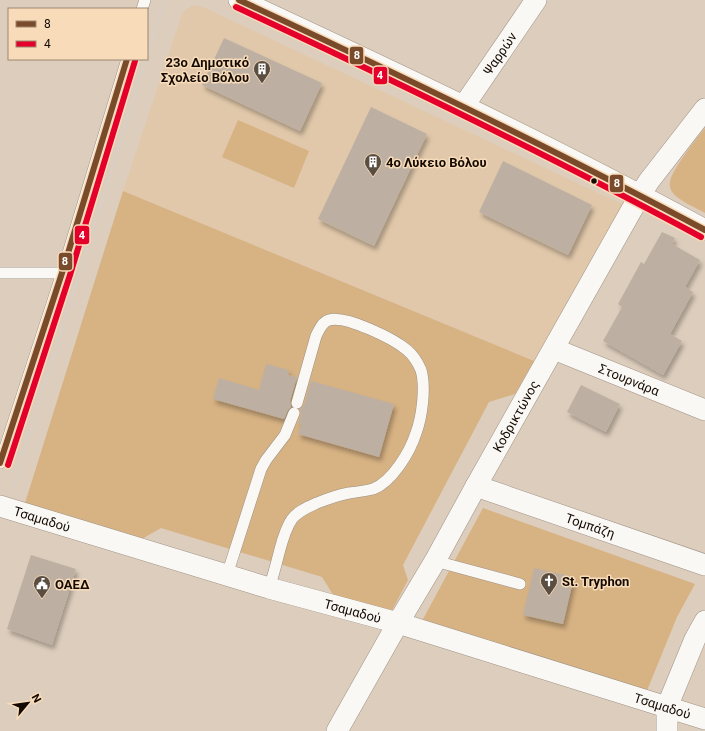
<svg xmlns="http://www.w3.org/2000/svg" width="705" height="731" font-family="Roboto,sans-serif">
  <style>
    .built { fill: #e1c8aa }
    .green { fill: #d7b283 }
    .building { fill: #bdb0a3; filter: url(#shadow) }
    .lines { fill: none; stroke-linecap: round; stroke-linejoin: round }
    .service-casing { stroke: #9e9285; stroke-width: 12 }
    .minor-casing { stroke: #9e9285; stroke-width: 22 }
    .path { stroke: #d6d1cb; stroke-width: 2.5; stroke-dasharray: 2 2; stroke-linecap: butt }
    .service { stroke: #faf8f5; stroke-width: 11 }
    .minor { stroke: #faf8f5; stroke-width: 21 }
    .bus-1-casing { stroke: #f8dcba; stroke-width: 9 }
    .bus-2-casing { stroke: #f8dcba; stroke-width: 9 }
    .bus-1 { stroke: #7a4b2a; stroke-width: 6 }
    .bus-2 { stroke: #e4002b; stroke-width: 6 }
    .bus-dot { fill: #140a02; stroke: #f8dcba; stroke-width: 1.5 }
    .labels { text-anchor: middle; stroke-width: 3; stroke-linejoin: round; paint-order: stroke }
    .street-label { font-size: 13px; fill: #140a02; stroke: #f8dcba }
    .poi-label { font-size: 13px; font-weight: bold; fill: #140a02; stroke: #f8dcba; text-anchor: start }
    .line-badge { stroke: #f8dcba; stroke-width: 1.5 }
    .badge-label { font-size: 11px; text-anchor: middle; font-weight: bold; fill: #fff }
  </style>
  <defs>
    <filter id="shadow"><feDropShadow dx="2.5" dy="4.5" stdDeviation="2" flood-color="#0004"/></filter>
  </defs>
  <rect width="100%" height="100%" fill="#ddcdbc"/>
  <!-- built -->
  <polygon class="built" points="193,5 198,6 205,8 624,205 534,361 123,191 182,14 187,9"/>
  <!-- green -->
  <g class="green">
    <polygon points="238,120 309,151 294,188 222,157"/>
    <path d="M705 128V213C697 208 679 201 673 193 671 191 669 186 670 182 671 171 697 138 705 128Z"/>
    <polygon points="123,191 534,361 515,394 489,402 403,565 408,580 388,618 337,601 322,577 161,528 140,540 25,503"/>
    <polygon points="483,508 695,584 677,617 646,693 422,621"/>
  </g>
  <!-- building -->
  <g class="building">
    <polygon points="224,38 322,83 300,131 202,85"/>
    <polygon points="371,107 427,134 374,246 318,219"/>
    <polygon points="503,161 592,205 568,255 479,212"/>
    <polygon points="662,232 675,238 672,244 700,260 685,287 693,292 670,334 682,341 663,375 603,341 622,307 618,304 641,262 644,264"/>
    <polygon points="266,364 289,370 288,375 297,377 290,401 291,407 288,410 284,419 213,399 219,378 259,390"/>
    <polygon points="311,381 394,404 379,457 298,434 301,424 298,423 301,415 301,412 300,409 304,405"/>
    <polygon points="581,385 620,404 606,432 567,412"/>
    <polygon points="31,555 76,569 52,645 7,629"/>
    <polygon points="534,568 574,577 563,624 523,615"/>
  </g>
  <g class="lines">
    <defs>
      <g id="service">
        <polyline points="142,9 145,0"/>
        <polyline points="0,273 62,273"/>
        <polyline points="0,463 62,273 127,59"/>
        <polyline points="435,561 520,584"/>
        <polyline points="227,575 261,469 266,460 285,435 294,413"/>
        <path d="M269 588C273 577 276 565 279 553 282 542 285 529 292 519 298 511 308 507 317 503 327 499 338 495 349 493 357 492 365 491 373 489 392 482 410 452 416 433 422 417 426 387 421 370 418 363 413 355 407 350 394 339 346 315 329 320 322 322 319 330 316 336L297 403"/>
      </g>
      <g id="minor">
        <path d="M239 0C396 73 553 147 705 230"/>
        <path id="s1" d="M463 107 536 0"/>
        <path id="s2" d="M554 349 705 410"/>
        <path id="s3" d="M476 486 705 565"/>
        <path id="s4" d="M0 506 269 588 398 623 705 719"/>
        <path id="s5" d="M337 731 398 623 435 561 476 486 640 195 649 181 705 109"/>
        <polyline points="667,731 667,707 695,639 705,621"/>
      </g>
    </defs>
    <!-- service casing -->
    <use href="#service" class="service-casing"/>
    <!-- minor casing -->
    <use href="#minor" class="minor-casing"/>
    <!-- path -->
    <g class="path">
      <polyline points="147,56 164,0"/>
      <polyline points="12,491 146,59"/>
    </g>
    <!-- service -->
    <use href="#service" class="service"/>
    <!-- minor -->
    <use href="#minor" class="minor"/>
    <defs>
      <g id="bus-1">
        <path d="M239 0C396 73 552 148 705 230"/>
        <polyline points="0,463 62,273 127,59"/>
      </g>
      <g id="bus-2">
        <path d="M236 7C393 80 549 155 701 237"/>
        <polyline points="8,465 70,275 135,61"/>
      </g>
    </defs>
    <!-- bus-1 casing -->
    <use href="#bus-1" class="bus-1-casing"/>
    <!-- bus-2 casing -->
    <use href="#bus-2" class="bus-2-casing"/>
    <!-- bus-1 -->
    <use href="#bus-1" class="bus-1"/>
    <!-- bus-2 -->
    <use href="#bus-2" class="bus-2"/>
  </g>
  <!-- icons -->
  <defs>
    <symbol id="building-pin" viewBox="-11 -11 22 30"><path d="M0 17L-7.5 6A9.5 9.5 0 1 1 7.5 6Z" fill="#5a4e43" stroke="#f8dcba"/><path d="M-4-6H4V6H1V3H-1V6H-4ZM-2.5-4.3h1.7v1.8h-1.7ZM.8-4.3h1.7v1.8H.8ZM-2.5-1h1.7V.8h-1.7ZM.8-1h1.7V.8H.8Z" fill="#fff"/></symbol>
    <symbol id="church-pin" viewBox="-11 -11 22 30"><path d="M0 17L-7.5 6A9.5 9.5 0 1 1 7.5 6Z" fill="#5a4e43" stroke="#f8dcba"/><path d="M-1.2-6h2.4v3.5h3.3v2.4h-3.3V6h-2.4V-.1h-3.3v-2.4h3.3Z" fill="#fff"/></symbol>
    <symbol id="civic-pin" viewBox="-11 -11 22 30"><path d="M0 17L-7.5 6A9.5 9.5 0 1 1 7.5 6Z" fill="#5a4e43" stroke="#f8dcba"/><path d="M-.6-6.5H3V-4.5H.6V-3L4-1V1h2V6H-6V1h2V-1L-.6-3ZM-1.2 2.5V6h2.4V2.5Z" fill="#fff"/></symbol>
  </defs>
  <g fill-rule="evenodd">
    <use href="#building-pin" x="252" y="59" width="20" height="27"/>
    <use href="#building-pin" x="363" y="152" width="20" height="27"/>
    <use href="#church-pin" x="539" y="571" width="20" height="27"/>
    <use href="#civic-pin" x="32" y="574" width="20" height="27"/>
  </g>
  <!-- markers -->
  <circle class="bus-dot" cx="594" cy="181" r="3.5"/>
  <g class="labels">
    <!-- street labels -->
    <g class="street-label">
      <text dy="5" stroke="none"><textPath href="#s1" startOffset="65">Ψαρρών</textPath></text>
      <text dy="5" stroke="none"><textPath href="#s2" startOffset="81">Στουρνάρα</textPath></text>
      <text dy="5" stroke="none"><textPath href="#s5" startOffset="362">Κοδρικτώνος</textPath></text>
      <text dy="5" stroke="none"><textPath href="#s4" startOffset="44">Τσαμαδού</textPath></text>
      <text dy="5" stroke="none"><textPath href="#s3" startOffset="121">Τομπάζη</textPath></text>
      <text dy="5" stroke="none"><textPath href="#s4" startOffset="368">Τσαμαδού</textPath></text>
      <text dy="5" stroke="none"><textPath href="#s4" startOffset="692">Τσαμαδού</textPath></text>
    </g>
    <!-- poi labels -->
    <g class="poi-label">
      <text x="249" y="67" text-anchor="end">23ο Δημοτικό<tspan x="249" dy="15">Σχολείο Βόλου</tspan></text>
      <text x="386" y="167">4ο Λύκειο Βόλου</text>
      <text x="562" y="586">St. Tryphon</text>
      <text x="55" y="589">ΟΑΕΔ</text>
    </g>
  </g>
  <g class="line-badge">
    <rect x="349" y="46" width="15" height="19" rx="4" fill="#7a4b2a"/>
    <rect x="373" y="66" width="15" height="19" rx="4" fill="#e4002b"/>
    <rect x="609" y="174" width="15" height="19" rx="4" fill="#7a4b2a"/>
    <rect x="74" y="225" width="16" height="20" rx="4" fill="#e4002b"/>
    <rect x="58" y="252" width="15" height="19" rx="4" fill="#7a4b2a"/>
  </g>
  <g class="badge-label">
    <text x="357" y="59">8</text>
    <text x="380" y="79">4</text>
    <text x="617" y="187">8</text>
    <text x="82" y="239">4</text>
    <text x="65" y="265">8</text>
  </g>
  <!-- legend -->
  <rect x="8" y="8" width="140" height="52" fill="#f8dcba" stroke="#9d8870"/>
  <rect x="16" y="21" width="20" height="6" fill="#7a4b2a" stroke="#9d8870"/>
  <text x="44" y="28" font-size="12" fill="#140a02">8</text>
  <rect x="16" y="41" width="20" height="6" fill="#e4002b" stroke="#9d8870"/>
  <text x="44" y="48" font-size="12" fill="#140a02">4</text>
  <!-- north arrow -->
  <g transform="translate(28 703) rotate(61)" stroke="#f8dcba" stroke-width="3" paint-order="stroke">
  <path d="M0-3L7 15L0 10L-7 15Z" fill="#140a02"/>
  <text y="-6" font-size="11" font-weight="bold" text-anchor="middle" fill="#140a02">N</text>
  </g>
</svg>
